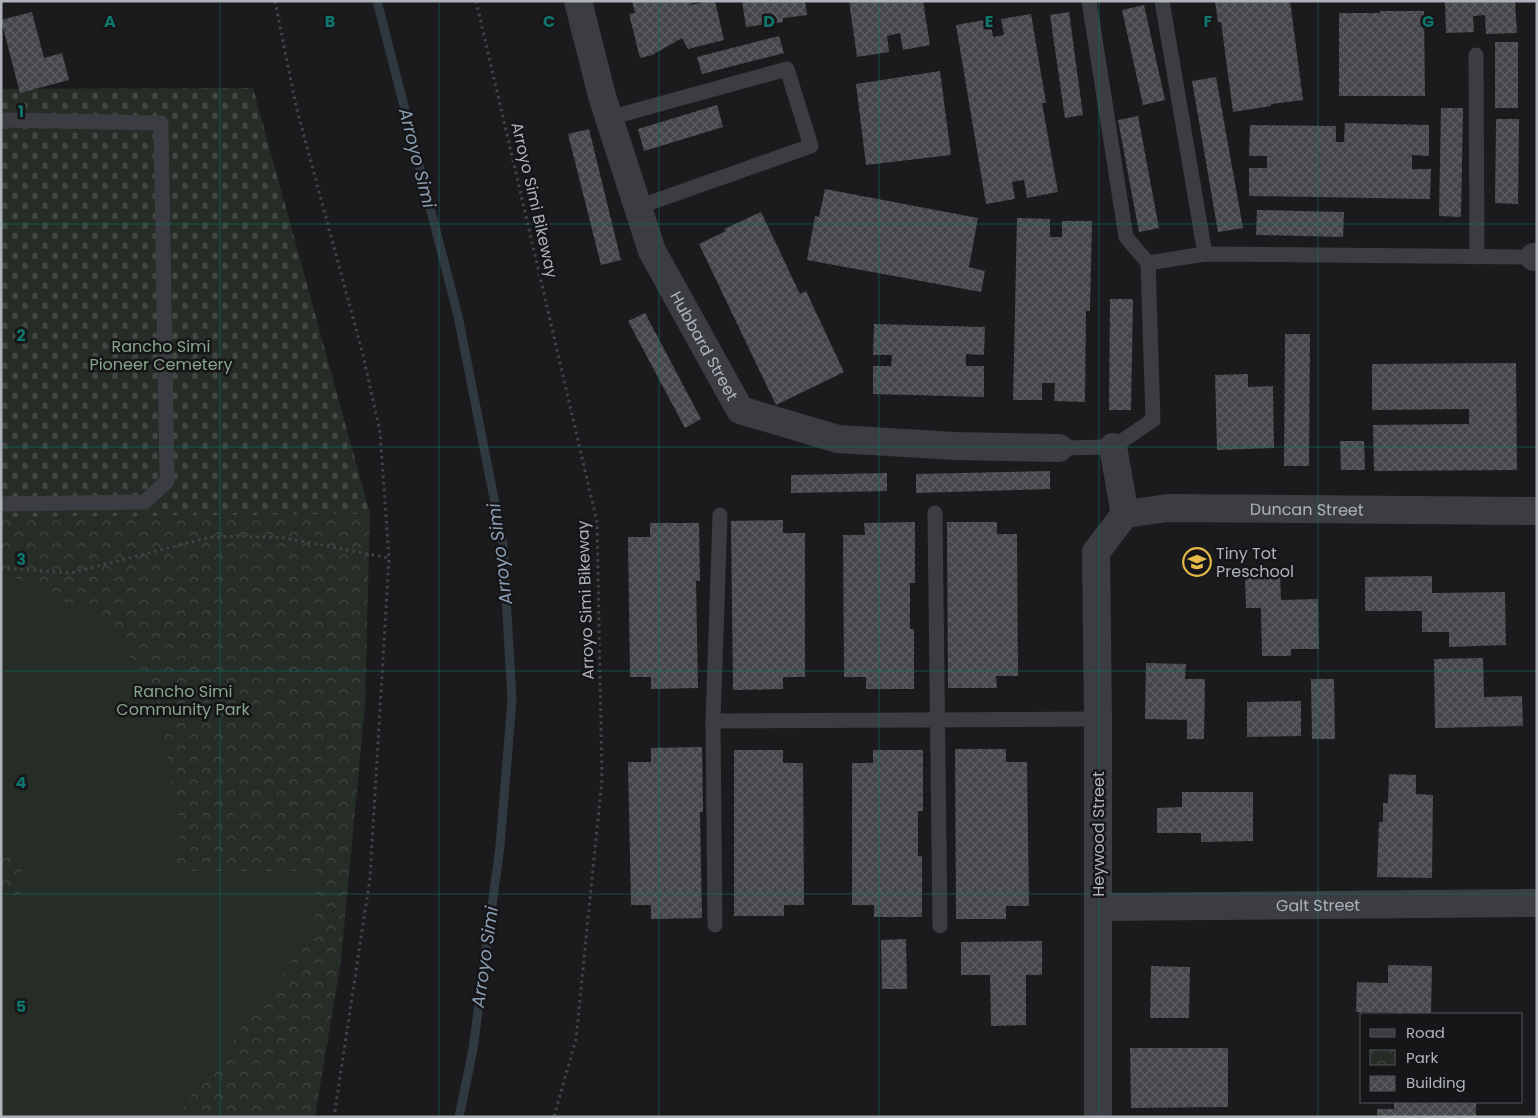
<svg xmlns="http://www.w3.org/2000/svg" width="1538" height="1118" font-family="Poppins,sans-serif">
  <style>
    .cemetery { fill: url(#cemetery-stones) }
    .park { fill: url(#park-crowns) }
    .garden { fill: #252d26 }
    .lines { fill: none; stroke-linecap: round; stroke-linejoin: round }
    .stream { stroke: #313940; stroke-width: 9 }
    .building { fill: url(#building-cross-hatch) }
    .path { stroke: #424449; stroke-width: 3; stroke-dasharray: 2.5 4; stroke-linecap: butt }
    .service { stroke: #3c3d42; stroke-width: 15 }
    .minor { stroke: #3c3d42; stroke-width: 28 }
    .grid { fill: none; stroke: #0f766e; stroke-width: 1; stroke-opacity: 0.55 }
    .labels { text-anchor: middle; stroke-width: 5; stroke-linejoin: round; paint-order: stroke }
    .street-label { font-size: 16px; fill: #aeb2bb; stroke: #161618 }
    .park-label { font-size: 16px; fill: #87a58b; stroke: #161618 }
    .poi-label { font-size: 16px; fill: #aeb2bb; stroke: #161618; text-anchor: start }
    .water-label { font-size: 18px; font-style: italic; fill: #899db3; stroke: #161618 }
    .grid-label { font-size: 16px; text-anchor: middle; font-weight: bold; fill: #0f766e; stroke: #161618; stroke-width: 5; stroke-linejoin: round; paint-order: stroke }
  </style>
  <defs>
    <pattern id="cemetery-stones" width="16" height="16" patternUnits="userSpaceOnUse" patternTransform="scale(1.25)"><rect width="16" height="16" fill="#252d26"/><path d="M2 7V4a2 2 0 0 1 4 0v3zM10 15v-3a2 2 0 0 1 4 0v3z" fill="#424944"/></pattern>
    <pattern id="park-crowns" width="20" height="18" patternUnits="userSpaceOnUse" patternTransform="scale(1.25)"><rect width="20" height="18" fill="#252d26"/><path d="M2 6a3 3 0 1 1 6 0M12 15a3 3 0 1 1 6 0" fill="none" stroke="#424944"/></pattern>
    <pattern id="building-cross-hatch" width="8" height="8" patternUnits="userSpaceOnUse" patternTransform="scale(1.25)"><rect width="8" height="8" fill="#45464a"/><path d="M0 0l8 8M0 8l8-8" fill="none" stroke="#5d5e62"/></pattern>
  </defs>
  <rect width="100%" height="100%" fill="#1b1b1d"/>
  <!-- cemetery -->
  <polygon class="cemetery" points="253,88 370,514 1,517 1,89"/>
  <!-- park -->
  <polygon class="park" points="370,514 365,705 341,960 315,1117 1,1117 1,517"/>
  <!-- garden -->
  <polygon class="garden" points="1,574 10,575 102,621 155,689 180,826 176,871 317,871 315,929 176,1117 1,1117 1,896 19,895 23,852 1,852"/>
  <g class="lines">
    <!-- stream -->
    <polyline class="stream" points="377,1 458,316 503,544 512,700 500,846 473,1049 459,1117"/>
  </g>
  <!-- building -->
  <g class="building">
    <polygon points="632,1 697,1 688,6 707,1 715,1 724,40 688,49 682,38 652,55 640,58 629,14 635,13"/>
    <polygon points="742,1 805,1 807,15 783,18 783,22 746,27"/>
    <polygon points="849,1 923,1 930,45 903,50 900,33 887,36 889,52 857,57"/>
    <polygon points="1215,1 1290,1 1303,100 1271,104 1271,106 1233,112 1221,22 1218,22"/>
    <polygon points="1445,1 1515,1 1517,33 1486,34 1485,15 1473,16 1474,32 1446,33"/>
    <polygon points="1144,5 1165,100 1143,105 1122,10"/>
    <polygon points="1380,11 1424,11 1425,96 1339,96 1339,13 1380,13"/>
    <polygon points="32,12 44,58 62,53 69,80 20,93 1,20"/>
    <polygon points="1069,12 1083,115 1065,118 1050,15"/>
    <polygon points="1031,14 1046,103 1042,103 1058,192 1027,198 1024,180 1012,182 1015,199 986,204 956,25 990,19 993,37 1004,35 1001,19"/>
    <polygon points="779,36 784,53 702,74 697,57"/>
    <rect x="1495" y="42" width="23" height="66"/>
    <polygon points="940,71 951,155 866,165 856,84"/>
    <polygon points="1216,77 1243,228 1218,232 1192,81"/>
    <polygon points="717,105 723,127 644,151 638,129"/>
    <polygon points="1441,108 1463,108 1461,217 1439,216"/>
    <polygon points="1138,116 1159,228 1139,232 1118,120"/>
    <polygon points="1496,119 1519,119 1518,204 1495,203"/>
    <polygon points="1345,123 1429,125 1429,156 1412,155 1412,169 1431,169 1430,199 1249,196 1249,168 1267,168 1267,156 1249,156 1250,125 1336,126 1336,142 1344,142"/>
    <polygon points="589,129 621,260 601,265 568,134"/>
    <polygon points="825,189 978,218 969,267 985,271 981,292 807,260 815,216 819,217"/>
    <polygon points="1257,210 1344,212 1343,237 1256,235"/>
    <polygon points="761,212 800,294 806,291 844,372 776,405 699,244 726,231 724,229"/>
    <polygon points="1017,218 1050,219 1050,237 1062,237 1062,221 1092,221 1090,311 1086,311 1085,402 1054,401 1055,383 1042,383 1042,400 1013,400"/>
    <polygon points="1110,299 1133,299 1131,410 1109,410"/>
    <polygon points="645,313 701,419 685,428 628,321"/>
    <polygon points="874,324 985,327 984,355 966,354 966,366 984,366 984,397 873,394 873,366 891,366 892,355 873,355"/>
    <polygon points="1285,334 1310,334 1309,466 1284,466"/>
    <polygon points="1516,363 1517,470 1374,471 1373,425 1469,424 1469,409 1372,410 1372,364"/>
    <polygon points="1248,374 1248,387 1273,386 1274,448 1217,450 1215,375"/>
    <polygon points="1340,441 1364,441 1365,470 1341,470"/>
    <polygon points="1050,471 1050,489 916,493 916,474"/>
    <polygon points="887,473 887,491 791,493 791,475"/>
    <polygon points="783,520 783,533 805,533 805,677 783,677 783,689 733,690 731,521"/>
    <polygon points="915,522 915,583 910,583 910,629 914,629 914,689 866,689 866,677 844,677 843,535 865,535 864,523"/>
    <polygon points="947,522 997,522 997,534 1017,534 1018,676 996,676 997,688 948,688"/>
    <polygon points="650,523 699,523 700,581 696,581 698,688 651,689 651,677 630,677 628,537 650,537"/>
    <polygon points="1280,574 1281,600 1318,599 1319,649 1291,649 1291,656 1262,656 1261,608 1246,608 1245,575"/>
    <polygon points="1432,576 1432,593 1505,592 1506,645 1449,647 1449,632 1422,632 1422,611 1365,611 1365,577"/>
    <polygon points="1483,658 1484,697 1522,696 1523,726 1435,728 1434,659"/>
    <polygon points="1146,663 1186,664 1185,679 1205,679 1204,739 1187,739 1187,720 1145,719"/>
    <polygon points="1311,679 1334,679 1335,739 1312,739"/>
    <polygon points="1301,701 1301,736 1247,737 1247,702"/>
    <polygon points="702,747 703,812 700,812 702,918 651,919 651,905 631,905 628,762 651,762 651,748"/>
    <polygon points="955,749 1006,749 1006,762 1027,762 1029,906 1006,906 1006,919 956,919"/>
    <polygon points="734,750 783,750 783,763 803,763 804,905 784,905 784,916 734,916"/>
    <polygon points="873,750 923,750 923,811 918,811 918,856 922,856 922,917 874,917 874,905 852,905 852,763 873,763"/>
    <polygon points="1389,774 1416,775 1416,794 1433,795 1432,878 1377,877 1379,822 1383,822 1383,803 1388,803"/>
    <polygon points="1182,792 1253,792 1253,841 1201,842 1201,833 1157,833 1157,808 1182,807"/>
    <polygon points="906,939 907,989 882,989 881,940"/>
    <polygon points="1042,941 1042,975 1026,975 1026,1025 991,1026 990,975 961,975 961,942"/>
    <polygon points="1388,965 1432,966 1431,1013 1356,1012 1357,982 1388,983"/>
    <polygon points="1151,966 1190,967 1189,1018 1150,1018"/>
    <polygon points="1130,1048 1228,1048 1228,1107 1131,1108"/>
    <polygon points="1394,1102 1476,1102 1476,1117 1377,1117 1377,1109 1394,1109"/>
  </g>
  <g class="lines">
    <!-- path -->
    <g class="path">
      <polyline points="275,1 296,106 363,355 380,432 389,558 370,878 334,1117"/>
      <polyline points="476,1 597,522 602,779 576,1039 554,1117"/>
      <polyline points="1,568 71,573 211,537 237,536 285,538 389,558"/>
    </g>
    <!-- service -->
    <g class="service">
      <polyline points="1089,1 1126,237 1148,263"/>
      <polyline points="1162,1 1205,254"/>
      <polyline points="1476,55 1477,257"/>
      <polyline points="609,118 787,69 811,146 638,207"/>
      <polyline points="1,120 161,123 167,481 145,502 1,504"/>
      <polyline points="1059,448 1113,447 1153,420 1148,263 1205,254 1534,257"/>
      <polyline points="935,513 940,926"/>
      <polyline points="713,721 1098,719"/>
      <polyline points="715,925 713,721 720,515"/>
    </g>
    <!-- minor -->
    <g class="minor">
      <path id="s1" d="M578 1 602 96 652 251 740 410 838 439 955 446 1059 448"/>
      <polyline points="1534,257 1537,257"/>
      <polyline points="1113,447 1125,514"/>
      <path id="s2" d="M1098 907 1537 903"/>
      <path id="s3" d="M1098 1117V719L1096 552 1125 514 1168 508 1537 511"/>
    </g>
  </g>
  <!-- grid -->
  <path class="grid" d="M220 1V1117M439 1V1117M659 1V1117M879 1V1117M1099 1V1117M1318 1V1117M1 224H1537M1 447H1537M1 671H1537M1 894H1537"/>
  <!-- icons -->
  <defs>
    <symbol id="school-ring" viewBox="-11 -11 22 22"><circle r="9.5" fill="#161618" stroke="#e6ba4a" stroke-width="1.5"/><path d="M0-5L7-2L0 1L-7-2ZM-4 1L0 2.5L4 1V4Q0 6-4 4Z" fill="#e6ba4a"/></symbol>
  </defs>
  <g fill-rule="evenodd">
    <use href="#school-ring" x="1181" y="546" width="32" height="32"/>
  </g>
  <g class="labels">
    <!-- street labels -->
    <g class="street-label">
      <text transform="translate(535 200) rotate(77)" y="6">Arroyo Simi Bikeway</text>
      <text dy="6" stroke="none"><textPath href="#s1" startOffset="369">Hubbard Street</textPath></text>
      <text dy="6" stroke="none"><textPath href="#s3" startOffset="795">Duncan Street</textPath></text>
      <text transform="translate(585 600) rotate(-92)" y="6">Arroyo Simi Bikeway</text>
      <text transform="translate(1098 834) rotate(-90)" y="6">Heywood Street</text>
      <text dy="6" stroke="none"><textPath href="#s2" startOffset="220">Galt Street</textPath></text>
    </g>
    <!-- park labels -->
    <g class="park-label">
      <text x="161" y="352">Rancho Simi<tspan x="161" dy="18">Pioneer Cemetery</tspan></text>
      <text x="183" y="697">Rancho Simi<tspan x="183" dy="18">Community Park</tspan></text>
    </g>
    <!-- poi labels -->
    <g class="poi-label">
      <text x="1216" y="559">Tiny Tot<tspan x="1216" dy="18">Preschool</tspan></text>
    </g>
    <!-- water labels -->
    <g class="water-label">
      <text transform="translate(417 158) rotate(76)" y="6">Arroyo Simi</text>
      <text transform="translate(500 554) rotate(-97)" y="6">Arroyo Simi</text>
      <text transform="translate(485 957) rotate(-82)" y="6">Arroyo Simi</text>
    </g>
  </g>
  <g class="grid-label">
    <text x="110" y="27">A</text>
    <text x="330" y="27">B</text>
    <text x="549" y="27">C</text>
    <text x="769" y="27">D</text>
    <text x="989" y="27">E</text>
    <text x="1208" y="27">F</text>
    <text x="1428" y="27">G</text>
    <text x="21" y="117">1</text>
    <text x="21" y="341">2</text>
    <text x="21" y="565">3</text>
    <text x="21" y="788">4</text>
    <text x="21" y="1012">5</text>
  </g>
  <!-- border -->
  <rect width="1538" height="1118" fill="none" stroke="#aeb2bb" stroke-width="5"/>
  <!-- legend -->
  <rect x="1360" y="1013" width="162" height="90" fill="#161618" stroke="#535459"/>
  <rect x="1370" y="1029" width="25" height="8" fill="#3c3d42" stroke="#535459"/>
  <text x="1406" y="1038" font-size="15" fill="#aeb2bb">Road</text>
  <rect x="1370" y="1050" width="25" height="15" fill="url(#park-crowns)" stroke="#535459"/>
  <text x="1406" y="1063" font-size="15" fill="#aeb2bb">Park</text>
  <rect x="1370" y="1076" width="25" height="15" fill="url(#building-cross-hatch)" stroke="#535459"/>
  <text x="1406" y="1088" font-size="15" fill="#aeb2bb">Building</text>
</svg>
